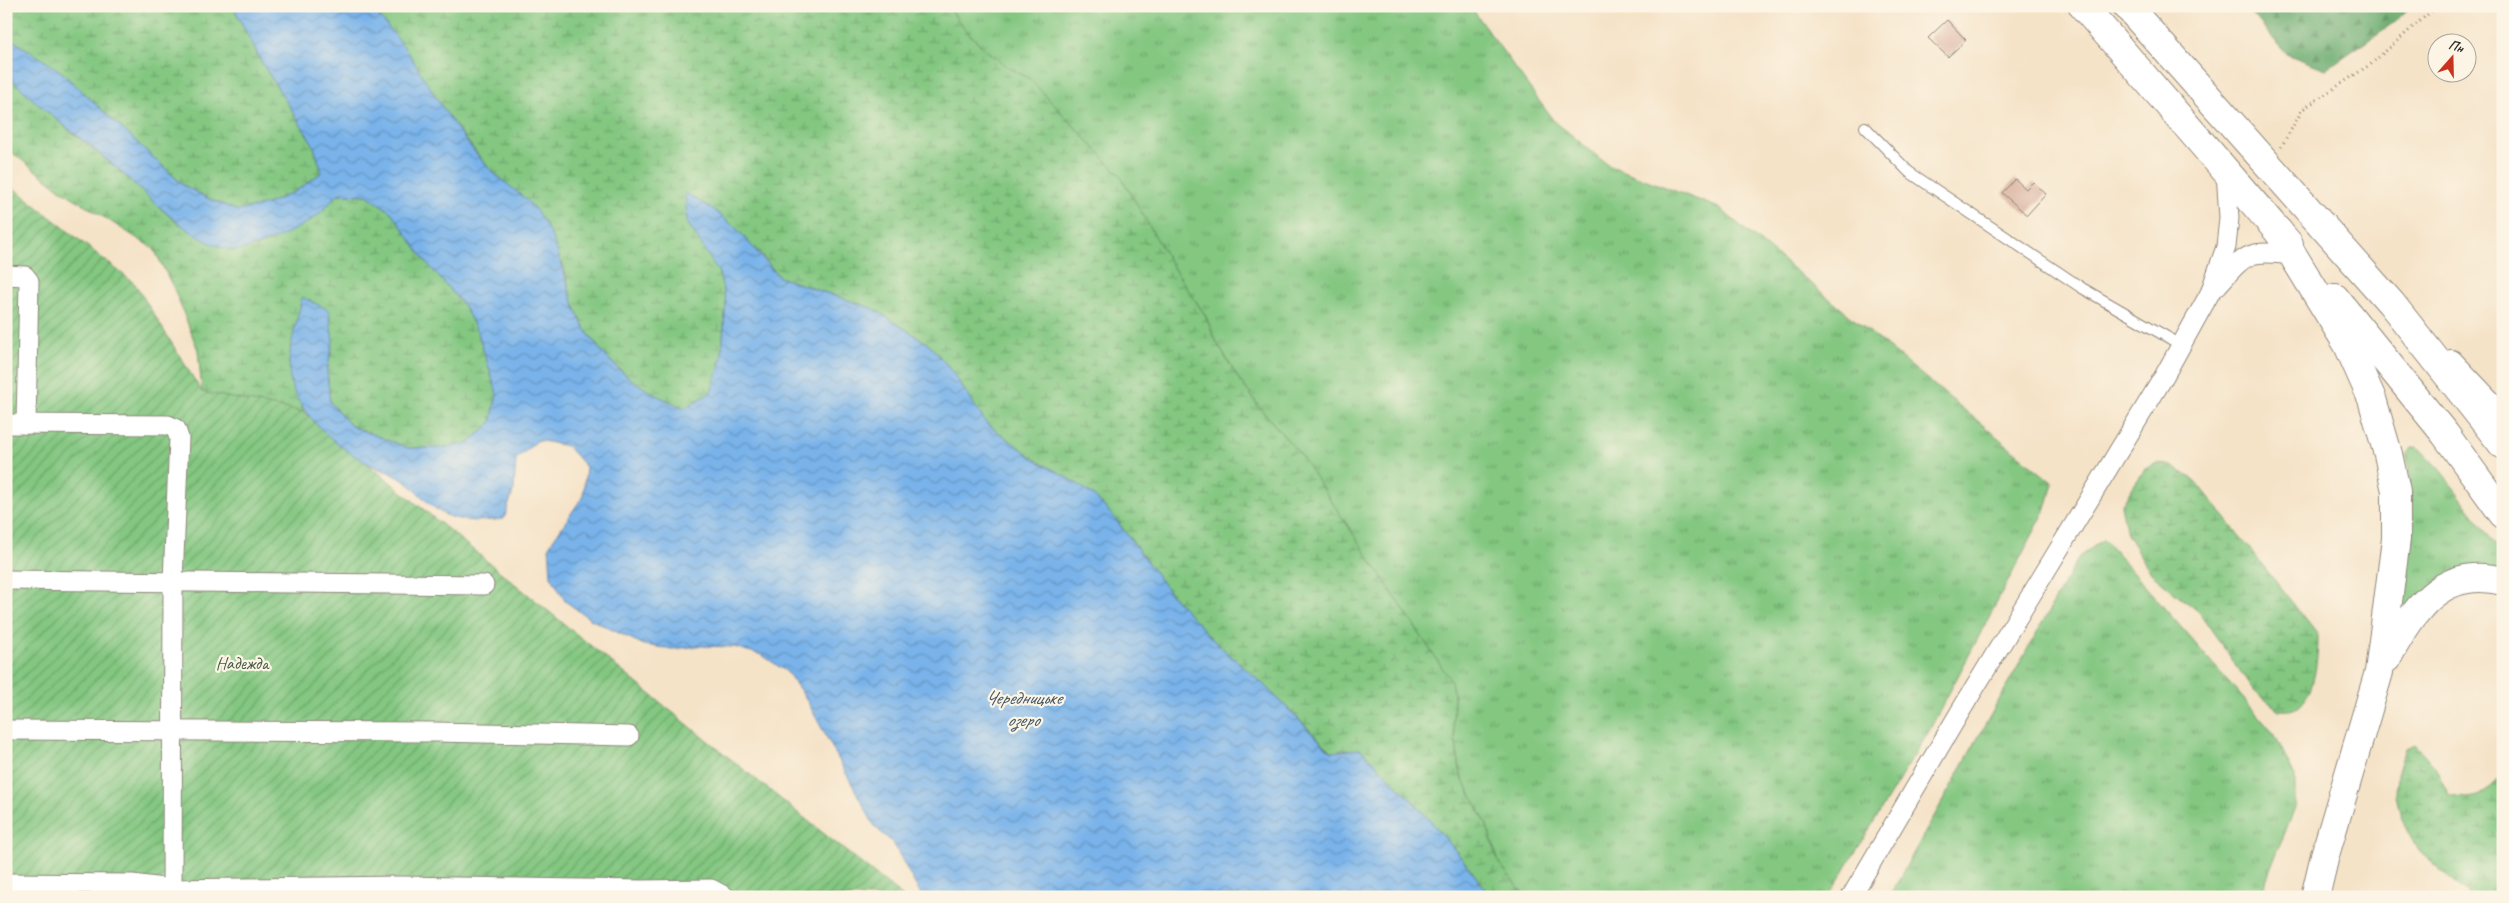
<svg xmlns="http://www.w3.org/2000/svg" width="2509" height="903" font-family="Caveat,sans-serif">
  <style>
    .grass { fill: url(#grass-tufts); stroke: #577956 }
    .forest { fill: url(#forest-firs); stroke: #4a6c4d }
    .wetland { fill: url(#wetland-marsh); stroke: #577956 }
    .garden { fill: url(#garden-furrows); stroke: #577956 }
    .water { fill: url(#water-waves); stroke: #526f8a }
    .building { fill: #d2a08e }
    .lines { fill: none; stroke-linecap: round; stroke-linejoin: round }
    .service-casing { stroke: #90877a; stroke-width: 12 }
    .minor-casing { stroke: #90877a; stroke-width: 21 }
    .tertiary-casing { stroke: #90877a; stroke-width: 26 }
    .primary-casing { stroke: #90877a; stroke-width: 30 }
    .path { stroke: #90877a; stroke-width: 3; stroke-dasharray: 1 4; stroke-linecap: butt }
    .service { stroke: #fff; stroke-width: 10 }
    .minor { stroke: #fff; stroke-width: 19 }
    .tertiary { stroke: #fff; stroke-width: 24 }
    .primary { stroke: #fff; stroke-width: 28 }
    .labels { text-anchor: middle; stroke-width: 4.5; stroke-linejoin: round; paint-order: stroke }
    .park-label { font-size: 18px; fill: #455a45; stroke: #fcf5e5 }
    .water-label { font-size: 19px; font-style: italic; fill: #425464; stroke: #fcf5e5 }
  </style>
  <defs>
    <pattern id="grass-tufts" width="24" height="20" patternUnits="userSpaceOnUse" patternTransform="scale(1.25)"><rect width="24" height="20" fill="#83c781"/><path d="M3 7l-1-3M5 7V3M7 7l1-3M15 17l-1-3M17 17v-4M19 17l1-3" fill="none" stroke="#6ba26a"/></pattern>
    <pattern id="forest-firs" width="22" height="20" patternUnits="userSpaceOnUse" patternTransform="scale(1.25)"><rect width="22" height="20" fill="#6aac6f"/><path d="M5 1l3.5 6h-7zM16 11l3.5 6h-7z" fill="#578c5b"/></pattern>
    <pattern id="wetland-marsh" width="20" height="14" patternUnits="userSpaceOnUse" patternTransform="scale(1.25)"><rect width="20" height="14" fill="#83c781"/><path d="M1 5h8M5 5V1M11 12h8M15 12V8" fill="none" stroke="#6ba26a"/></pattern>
    <pattern id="garden-furrows" width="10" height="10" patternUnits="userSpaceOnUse" patternTransform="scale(1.25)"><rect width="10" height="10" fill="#83c781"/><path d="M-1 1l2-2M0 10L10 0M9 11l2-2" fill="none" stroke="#6ba26a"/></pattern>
    <pattern id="water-waves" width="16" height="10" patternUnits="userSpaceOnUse" patternTransform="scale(1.25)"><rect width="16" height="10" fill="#79b3ea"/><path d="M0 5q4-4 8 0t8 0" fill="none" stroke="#6392be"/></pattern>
  </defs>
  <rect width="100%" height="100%" fill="#fcf5e5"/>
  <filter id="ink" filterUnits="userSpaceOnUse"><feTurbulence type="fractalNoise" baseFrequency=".02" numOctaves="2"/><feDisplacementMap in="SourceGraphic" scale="10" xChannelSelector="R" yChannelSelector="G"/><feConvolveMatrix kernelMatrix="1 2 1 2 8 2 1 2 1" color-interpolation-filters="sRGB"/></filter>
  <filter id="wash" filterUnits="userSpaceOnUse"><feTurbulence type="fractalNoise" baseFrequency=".0096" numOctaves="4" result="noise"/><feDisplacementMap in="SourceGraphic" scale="20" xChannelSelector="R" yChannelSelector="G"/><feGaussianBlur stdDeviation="1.12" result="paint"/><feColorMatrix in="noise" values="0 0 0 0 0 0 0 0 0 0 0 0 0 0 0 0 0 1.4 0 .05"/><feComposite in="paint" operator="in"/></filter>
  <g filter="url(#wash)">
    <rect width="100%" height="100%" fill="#f5e3c8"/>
    <!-- grass -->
    <g class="grass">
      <path d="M948 6H1470L1553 120 1608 165 1719 208 2053 483 2046 509 1929 731 1828 897H1526L1499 863 1486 823 1461 776 1453 725 1454 696 1264 413 1238 378 1217 343 1205 315 1174 269 1029 78C996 64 968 36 948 6Z"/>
      <polygon points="2418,447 2441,471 2503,554 2503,573 2400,620 2412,539 2411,496 2407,455 2412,448"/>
      <polygon points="2104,539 2275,735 2295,777 2295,807 2267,878 2263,897 1889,897 2079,557"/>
    </g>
    <!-- forest -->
    <polygon class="forest" points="2246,6 2411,6 2396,21 2326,69 2286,54"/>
    <!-- wetland -->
    <g class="wetland">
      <polygon points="6,6 233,6 262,63 313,144 322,172 296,191 267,204 238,211 209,199 183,185 59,70 6,36"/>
      <path d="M371 6H948C968 36 996 64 1029 78L1120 175 1174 269 1205 315 1217 343 1238 378 1264 413 1300 454 1451 681 1454 696 1453 725 1461 776 1486 823 1499 863 1526 897H1491C1453 844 1408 793 1360 749L1332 752 1263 684 1214 641 1170 593 1114 517 1092 494 1067 477 1039 462 987 424 930 345 874 309 779 277 760 253 688 222 719 273 726 302 721 363 711 393 684 408 653 395 627 376 604 355 585 329 572 300 564 267 534 209 487 166 445 113 412 59Z"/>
      <polygon points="6,73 65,127 112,164 178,224 317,216 338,194 367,195 391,212 427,262 464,306 478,333 497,394 491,423 469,443 439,448 408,448 351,426 330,402 327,371 333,342 302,298 292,385 304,412 242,406 202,392 198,350 174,289 154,249 61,190 6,148"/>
      <path d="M2157 463 2171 466 2196 481 2318 635C2318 655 2316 697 2295 708 2291 711 2284 710 2279 710L2254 691 2199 612 2151 573 2127 534 2121 505 2145 469Z"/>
      <path d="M2415 744 2435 767 2449 796C2481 801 2480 796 2503 776V897H2471L2419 851 2401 817 2396 795 2397 774 2405 748Z"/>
    </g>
    <!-- garden -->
    <polygon class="garden" points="6,182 135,284 202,392 304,412 677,716 903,897 6,897"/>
    <!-- water -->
    <path class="water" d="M233 6H371C385 24 401 41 413 60 436 97 457 133 486 165 500 181 521 192 534 208 555 233 563 269 572 299 589 352 634 389 685 408L711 392 721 363 726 302 719 273 687 222 685 193 713 209 737 229 779 277 874 309 930 345 951 370 987 424 1039 462 1067 477 1092 494 1114 517 1170 593 1214 641 1263 684 1331 752 1360 749C1408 793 1453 844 1491 897H922L893 843 875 827 805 697 787 672 762 655 734 647 702 646 672 649 644 645 590 619 565 601 551 576 549 546 583 496 586 467 567 446 538 440 516 459 514 489 504 519C484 521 467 523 448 516 429 508 417 488 400 478 392 473 383 471 375 467 342 451 306 422 292 387 283 361 297 324 302 297L329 310 333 342 327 371 330 402 351 426 408 448H439L469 443 491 423 497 394 478 333 464 306 426 262 391 212 367 195 338 194C331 201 324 210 317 216 301 228 252 252 233 250 192 245 144 191 113 165 77 134 38 108 6 73V36L59 70 183 185 209 199 238 211 267 204 296 191 322 172 313 144 262 63Z"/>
    <g id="blocks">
      <!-- building -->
      <g class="building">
        <polygon points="1947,20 1966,40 1948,57 1928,38"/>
        <polygon points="2015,179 2026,189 2033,182 2046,194 2027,215 2002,193"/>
      </g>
    </g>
  </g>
  <g filter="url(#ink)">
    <use href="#blocks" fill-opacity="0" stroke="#90877a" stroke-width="1"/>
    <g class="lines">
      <defs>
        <polyline id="service" points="1865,127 1909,172 2082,288 2181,345"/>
        <g id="minor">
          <polyline points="6,275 25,276 29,281 26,424"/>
          <path d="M2216 287C2247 253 2246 250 2292 255"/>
          <polyline points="6,424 168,425 176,429 179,438 173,581 172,897"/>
          <polyline points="6,580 484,585"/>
          <polyline points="6,730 436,732 629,736"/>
          <polyline points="6,883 132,884 171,889 401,886 642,890 711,889 726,897"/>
          <polyline points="1851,897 1960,712 2163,378 2210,293 2226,247 2229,218 2226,172"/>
        </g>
        <polyline id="tertiary" points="2451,362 2503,417"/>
        <g id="primary">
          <polyline points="2083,6 2289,244"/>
          <polyline points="2127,6 2391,303 2503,445"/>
          <polyline points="2278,231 2348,345 2372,399 2388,454 2396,491 2396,539 2379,672 2325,855 2315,897"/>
          <polyline points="2335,298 2445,434 2503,514"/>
          <path d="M2387 658C2413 611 2441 565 2503 581"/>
        </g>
      </defs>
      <!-- service casing -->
      <use href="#service" class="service-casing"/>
      <!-- minor casing -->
      <use href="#minor" class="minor-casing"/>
      <!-- tertiary casing -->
      <use href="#tertiary" class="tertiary-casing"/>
      <!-- primary casing -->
      <use href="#primary" class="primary-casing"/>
      <!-- path -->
      <polyline class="path" points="2281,147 2303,109 2371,64 2437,6"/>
      <!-- service -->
      <use href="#service" class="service"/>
      <!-- minor -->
      <use href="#minor" class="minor"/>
      <!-- tertiary -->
      <use href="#tertiary" class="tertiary"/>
      <!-- primary -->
      <use href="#primary" class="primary"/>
    </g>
  </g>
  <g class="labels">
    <!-- park labels -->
    <g class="park-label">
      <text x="242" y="669">Надежда</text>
    </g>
    <!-- water labels -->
    <g class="water-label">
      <text x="1023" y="704">Чередницьке<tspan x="1023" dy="22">озеро</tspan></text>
    </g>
  </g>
  <!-- margin -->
  <rect width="2509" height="903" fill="none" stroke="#fcf5e5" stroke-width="25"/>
  <!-- north arrow -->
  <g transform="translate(2452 58) rotate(20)"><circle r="24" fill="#fcf5e5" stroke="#a8a49b"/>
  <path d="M0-4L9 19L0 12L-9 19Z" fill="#c8321e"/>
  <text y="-8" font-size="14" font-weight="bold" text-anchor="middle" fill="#2b2b2b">Пн</text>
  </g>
</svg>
